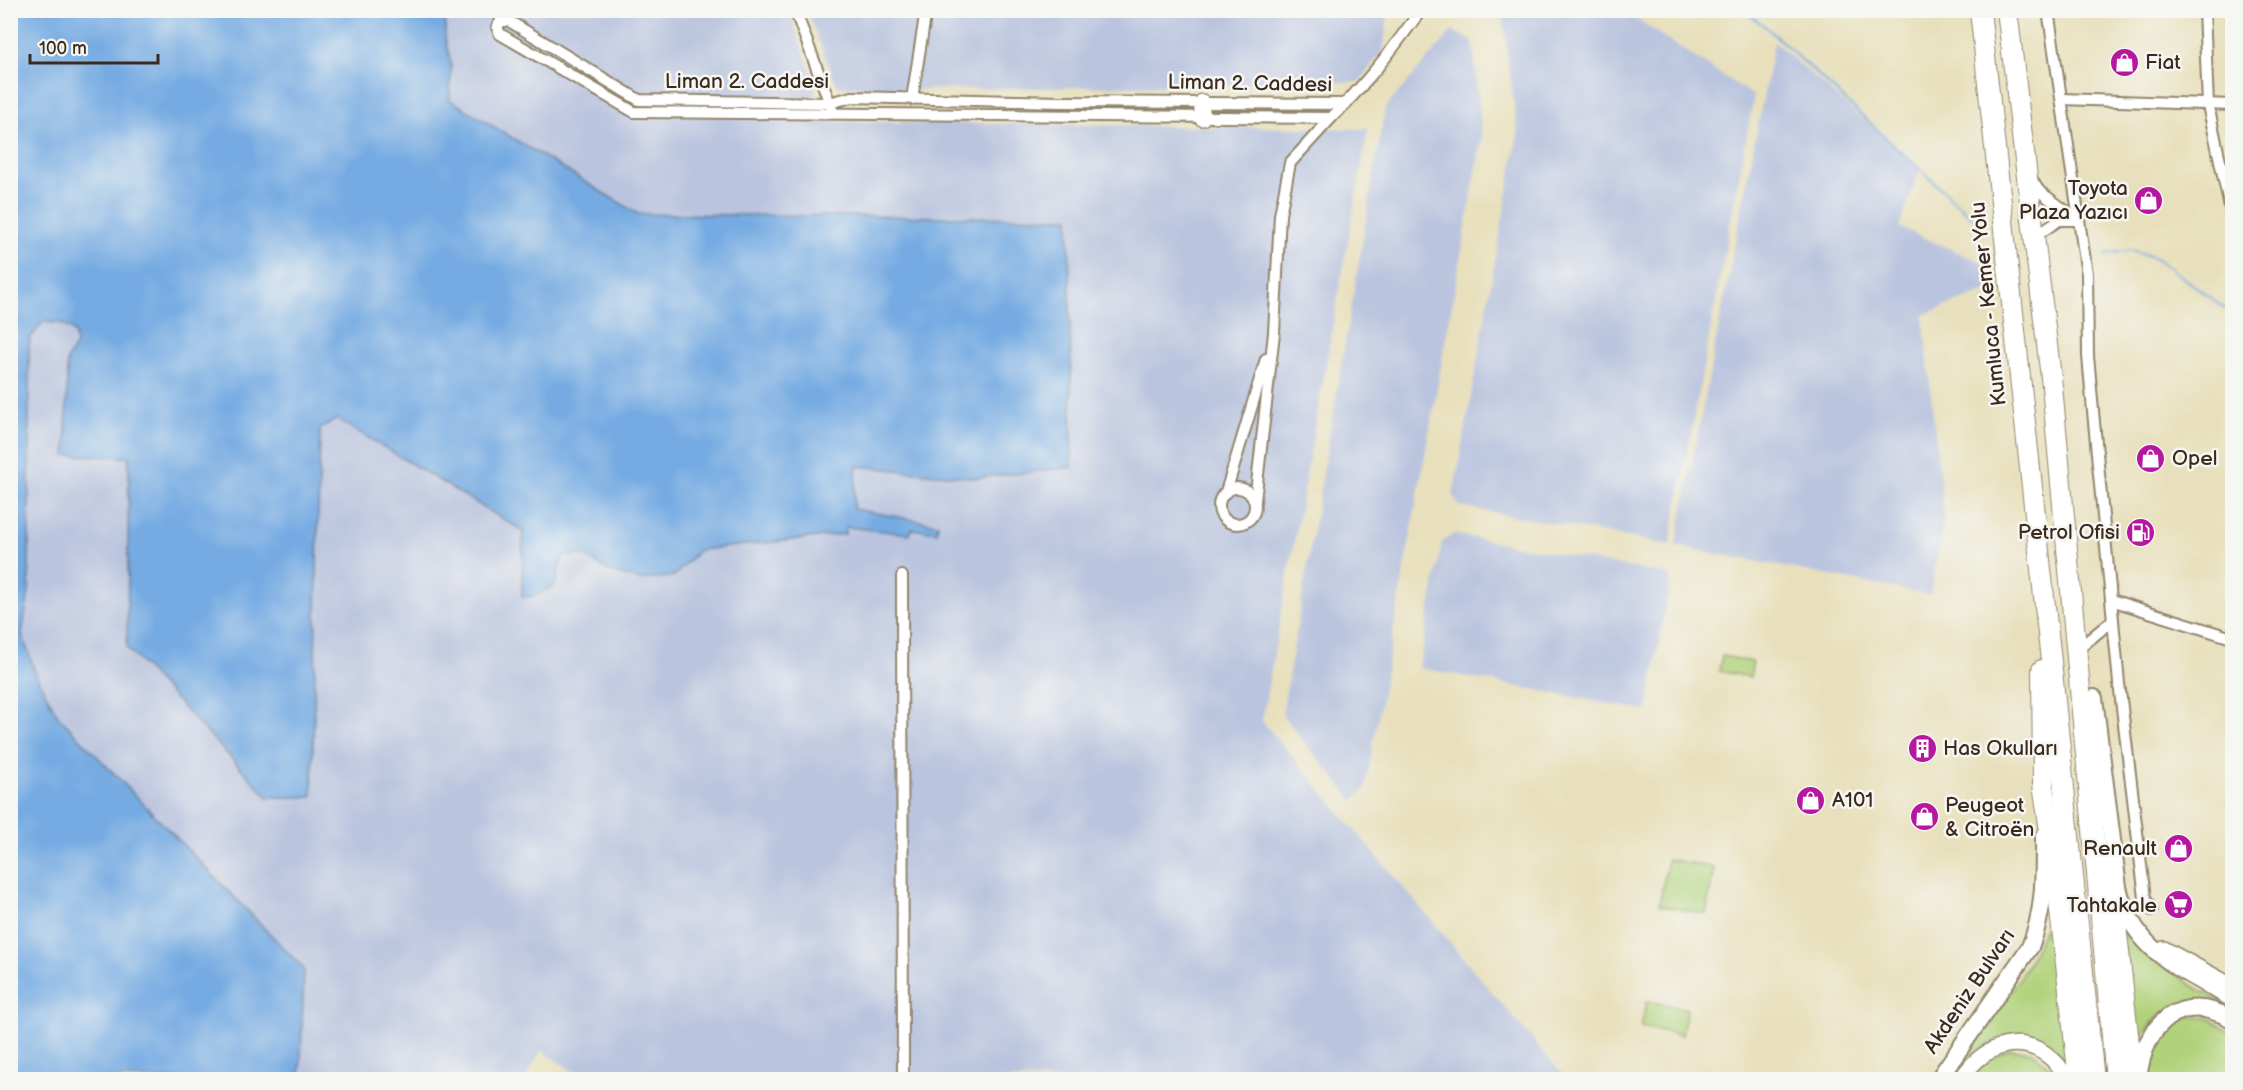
<svg xmlns="http://www.w3.org/2000/svg" width="2243" height="1090" font-family="'Balsamiq Sans',sans-serif">
  <style>
    .industrial { fill: #bac4de }
    .green { fill: #b1d27a; stroke: #767e4c; stroke-width: 1.5 }
    .water { fill: #74aae2; stroke: #586a80; stroke-width: 1.5 }
    .lines { fill: none; stroke-linecap: round; stroke-linejoin: round }
    .stream { stroke: #74aae2; stroke-width: 2 }
    .street-casing { stroke: #92856d; stroke-width: 14 }
    .secondary-casing { stroke: #92856d; stroke-width: 18 }
    .primary-casing { stroke: #92856d; stroke-width: 20 }
    .highway-casing { stroke: #92856d; stroke-width: 22 }
    .street { stroke: #fff; stroke-width: 10 }
    .secondary { stroke: #fff; stroke-width: 15 }
    .primary { stroke: #fff; stroke-width: 16 }
    .highway { stroke: #fff; stroke-width: 20 }
    .labels { text-anchor: middle; stroke-width: 5; stroke-linejoin: round; paint-order: stroke }
    .poi-label { font-size: 21px; fill: #3b2a1e; stroke: #f6f6f2; text-anchor: start }
    .street-label { font-size: 21px; fill: #3b2a1e; stroke: #f6f6f2 }
  </style>
  <rect width="100%" height="100%" fill="#f6f6f2"/>
  <filter id="ink" filterUnits="userSpaceOnUse"><feTurbulence type="fractalNoise" baseFrequency=".0167" numOctaves="2"/><feDisplacementMap in="SourceGraphic" scale="12" xChannelSelector="R" yChannelSelector="G"/><feConvolveMatrix kernelMatrix="1 2 1 2 8 2 1 2 1" color-interpolation-filters="sRGB"/></filter>
  <filter id="wash" filterUnits="userSpaceOnUse"><feTurbulence type="fractalNoise" baseFrequency=".008" numOctaves="4" result="noise"/><feDisplacementMap in="SourceGraphic" scale="24" xChannelSelector="R" yChannelSelector="G"/><feGaussianBlur stdDeviation="1.35" result="paint"/><feColorMatrix in="noise" values="0 0 0 0 0 0 0 0 0 0 0 0 0 0 0 0 0 1.4 0 .05"/><feComposite in="paint" operator="in"/></filter>
  <g filter="url(#wash)">
    <rect width="100%" height="100%" fill="#e8e0bc"/>
    <!-- industrial -->
    <g class="industrial">
      <polygon points="446,11 789,11 816,85 810,121 1368,129 1262,721 1566,1079 585,1080 541,1050 525,1079 300,1079 304,969 58,716 37,677 22,634 29,591 29,349 30,338 43,322 59,323 74,331 76,344 67,360 129,457 127,648 320,429 337,419 523,531 522,597 561,556 584,555 610,572 641,580 658,579 674,576 699,550 844,534 846,527 910,534 911,529 938,524 853,509 856,466 977,478 1069,218 638,214 450,100 451,64 445,37"/>
      <polygon points="807,11 1389,11 1383,50 1359,82 914,90 837,86"/>
      <polygon points="1502,11 1624,11 1754,96 1670,545 1459,506 1453,496 1518,134"/>
      <polygon points="1452,31 1473,41 1482,138 1365,789 1353,800 1282,715 1385,108"/>
      <polygon points="1774,42 1920,169 1899,227 1990,266 1991,289 1923,315 1944,519 1930,595 1676,546"/>
      <polygon points="1453,534 1671,575 1647,711 1419,668 1442,542"/>
    </g>
    <!-- green -->
    <g class="green">
      <polygon points="1722,656 1753,662 1750,677 1719,671"/>
      <polygon points="1668,859 1714,868 1706,914 1659,905"/>
      <path d="M2053 901 2073 1072C2039 1020 1985 1026 1957 1079L1947 1080C1988 1023 2035 970 2053 901Z"/>
      <path d="M2121 922 2142 950 2193 986 2232 1008V1011C2189 988 2159 1007 2136 1046Z"/>
      <polygon points="1647,1001 1687,1009 1682,1035 1641,1027"/>
      <polygon points="2198,1016 2211,1019 2232,1033 2232,1079 2145,1080 2148,1049 2177,1018"/>
      <polygon points="2010,1049 2033,1052 2063,1080 1968,1080 1978,1065"/>
    </g>
    <!-- water -->
    <polygon class="water" points="10,11 446,11 445,37 451,64 450,100 638,214 1069,218 1072,467 977,478 857,466 853,509 938,524 937,532 912,529 910,534 846,527 845,534 699,550 674,576 641,580 610,572 584,555 562,556 555,585 534,596 522,597 523,531 337,419 320,429 312,797 268,797 127,648 129,457 66,455 67,360 76,344 74,331 60,323 43,322 30,338 29,349 29,591 22,634 37,677 58,716 304,969 300,1079 11,1079"/>
    <g class="lines">
      <!-- stream -->
      <g class="stream">
        <polyline points="1743,10 1766,27 1973,218"/>
        <polyline points="2105,254 2132,250 2156,258 2232,313"/>
      </g>
    </g>
  </g>
  <g filter="url(#ink)">
    <g class="lines">
      <defs>
        <g id="street">
          <polyline points="795,10 832,109"/>
          <polyline points="2048,10 2087,274 2088,356 2094,422 2119,683 2145,898 2152,910"/>
          <polyline points="2204,10 2208,105 2232,217"/>
          <polyline points="912,99 926,10"/>
          <polyline points="2062,99 2232,105"/>
          <path d="M1346 104 1061 102 852 97 829 103 639 100 509 21H501L497 27 500 34 634 112 1331 118C1366 84 1392 50 1421 10"/>
          <polyline points="2031,179 2039,191 2078,220"/>
          <polyline points="2035,236 2059,220 2078,220"/>
          <circle cx="1237" cy="506" r="18"/>
          <polyline points="1226,492 1266,359"/>
          <polyline points="1255,501 1274,333 1280,215 1290,163 1331,118"/>
          <polyline points="902,576 903,1080"/>
          <polyline points="2111,600 2232,638"/>
          <polyline points="2084,644 2113,620"/>
        </g>
        <g id="secondary">
          <polyline points="1202,102 1202,118"/>
          <polyline points="2164,949 2232,986"/>
          <path d="M1961 1080C1988 1034 2042 1031 2068 1080"/>
        </g>
        <g id="primary">
          <path d="M2094 698 2118 887C2133 952 2181 968 2232 999"/>
          <path d="M2138 1079C2144 1025 2179 990 2232 1019"/>
          <path d="M1938 1080 2030 947C2045 910 2044 875 2044 836"/>
        </g>
        <g id="highway">
          <polyline points="1980,10 2051,661 2094,1080"/>
          <polyline points="2007,10 2052,386 2116,1080"/>
          <polyline points="2042,670 2043,784 2054,857 2079,1080"/>
          <polyline points="2109,860 2133,1080"/>
        </g>
      </defs>
      <!-- street casing -->
      <use href="#street" class="street-casing"/>
      <!-- secondary casing -->
      <use href="#secondary" class="secondary-casing"/>
      <!-- primary casing -->
      <use href="#primary" class="primary-casing"/>
      <!-- highway casing -->
      <use href="#highway" class="highway-casing"/>
      <!-- street -->
      <use href="#street" class="street"/>
      <!-- secondary -->
      <use href="#secondary" class="secondary"/>
      <!-- primary -->
      <use href="#primary" class="primary"/>
      <!-- highway -->
      <use href="#highway" class="highway"/>
    </g>
  </g>
  <!-- icons -->
  <defs>
    <symbol id="shop-disc" viewBox="-11 -11 22 22"><circle r="9.5" fill="#b5179e" stroke="#f6f6f2"/><path d="M-5-2.5h2.3a2.7 3.5 0 0 1 5.4 0H5L5.5 6h-11ZM-1.5-2.5h3a1.5 2.3 0 0 0-3 0Z" fill="#fff"/></symbol>
    <symbol id="fuel-disc" viewBox="-11 -11 22 22"><circle r="9.5" fill="#b5179e" stroke="#f6f6f2"/><path d="M-5.5-6h7V0h2V4h1.3V-2.5L3-4.5l.8-.8L6-3V5H2.5V1h-1V6h-7ZM-4.2-4.7v3.2H.2V-4.7Z" fill="#fff"/></symbol>
    <symbol id="building-disc" viewBox="-11 -11 22 22"><circle r="9.5" fill="#b5179e" stroke="#f6f6f2"/><path d="M-4-6H4V6H1V3H-1V6H-4ZM-2.5-4.3h1.7v1.8h-1.7ZM.8-4.3h1.7v1.8H.8ZM-2.5-1h1.7V.8h-1.7ZM.8-1h1.7V.8H.8Z" fill="#fff"/></symbol>
    <symbol id="supermarket-disc" viewBox="-11 -11 22 22"><circle r="9.5" fill="#b5179e" stroke="#f6f6f2"/><path d="M-6-5.5h2.5l.6 2H6L4.5 2H-2.5L-4.4-4H-6ZM-1.5 3.2a1.3 1.3 0 1 0 .1 0ZM3 3.2a1.3 1.3 0 1 0 .1 0Z" fill="#fff"/></symbol>
  </defs>
  <g fill-rule="evenodd">
    <use href="#shop-disc" x="2108" y="46" width="33" height="33"/>
    <use href="#shop-disc" x="2132" y="184" width="33" height="33"/>
    <use href="#shop-disc" x="2134" y="442" width="33" height="33"/>
    <use href="#fuel-disc" x="2124" y="516" width="33" height="33"/>
    <use href="#building-disc" x="1906" y="732" width="33" height="33"/>
    <use href="#shop-disc" x="1794" y="784" width="33" height="33"/>
    <use href="#shop-disc" x="1908" y="800" width="33" height="33"/>
    <use href="#shop-disc" x="2162" y="832" width="33" height="33"/>
    <use href="#supermarket-disc" x="2162" y="888" width="33" height="33"/>
  </g>
  <g class="labels">
    <!-- poi labels -->
    <g class="poi-label">
      <text x="2145" y="69">Fiat</text>
      <text x="2128" y="195" text-anchor="end">Toyota<tspan x="2128" dy="24">Plaza Yazıcı</tspan></text>
      <text x="2172" y="465">Opel</text>
      <text x="2120" y="539" text-anchor="end">Petrol Ofisi</text>
      <text x="1943" y="755">Has Okulları</text>
      <text x="1832" y="807">A101</text>
      <text x="1945" y="812">Peugeot<tspan x="1945" dy="24">&amp; Citroën</tspan></text>
      <text x="2157" y="855" text-anchor="end">Renault</text>
      <text x="2157" y="912" text-anchor="end">Tahtakale</text>
    </g>
    <!-- street labels -->
    <g class="street-label">
      <text x="747" y="88">Liman 2. Caddesi</text>
      <text transform="translate(1250 83) rotate(1)" y="7">Liman 2. Caddesi</text>
      <text transform="translate(1988 304) rotate(-96)" y="7">Kumluca - Kemer Yolu</text>
      <text transform="translate(1969 991) rotate(-56)" y="7">Akdeniz Bulvarı</text>
    </g>
  </g>
  <!-- margin -->
  <rect width="2243" height="1090" fill="none" stroke="#f6f6f2" stroke-width="36"/>
  <!-- scale -->
  <path d="M30 54v9h128v-9" fill="none" stroke="#3b2a1e" stroke-width="3"/>
  <text x="39" y="54" font-size="18" fill="#3b2a1e" stroke="#f6f6f2" stroke-width="4.5" paint-order="stroke">100 m</text>
</svg>
